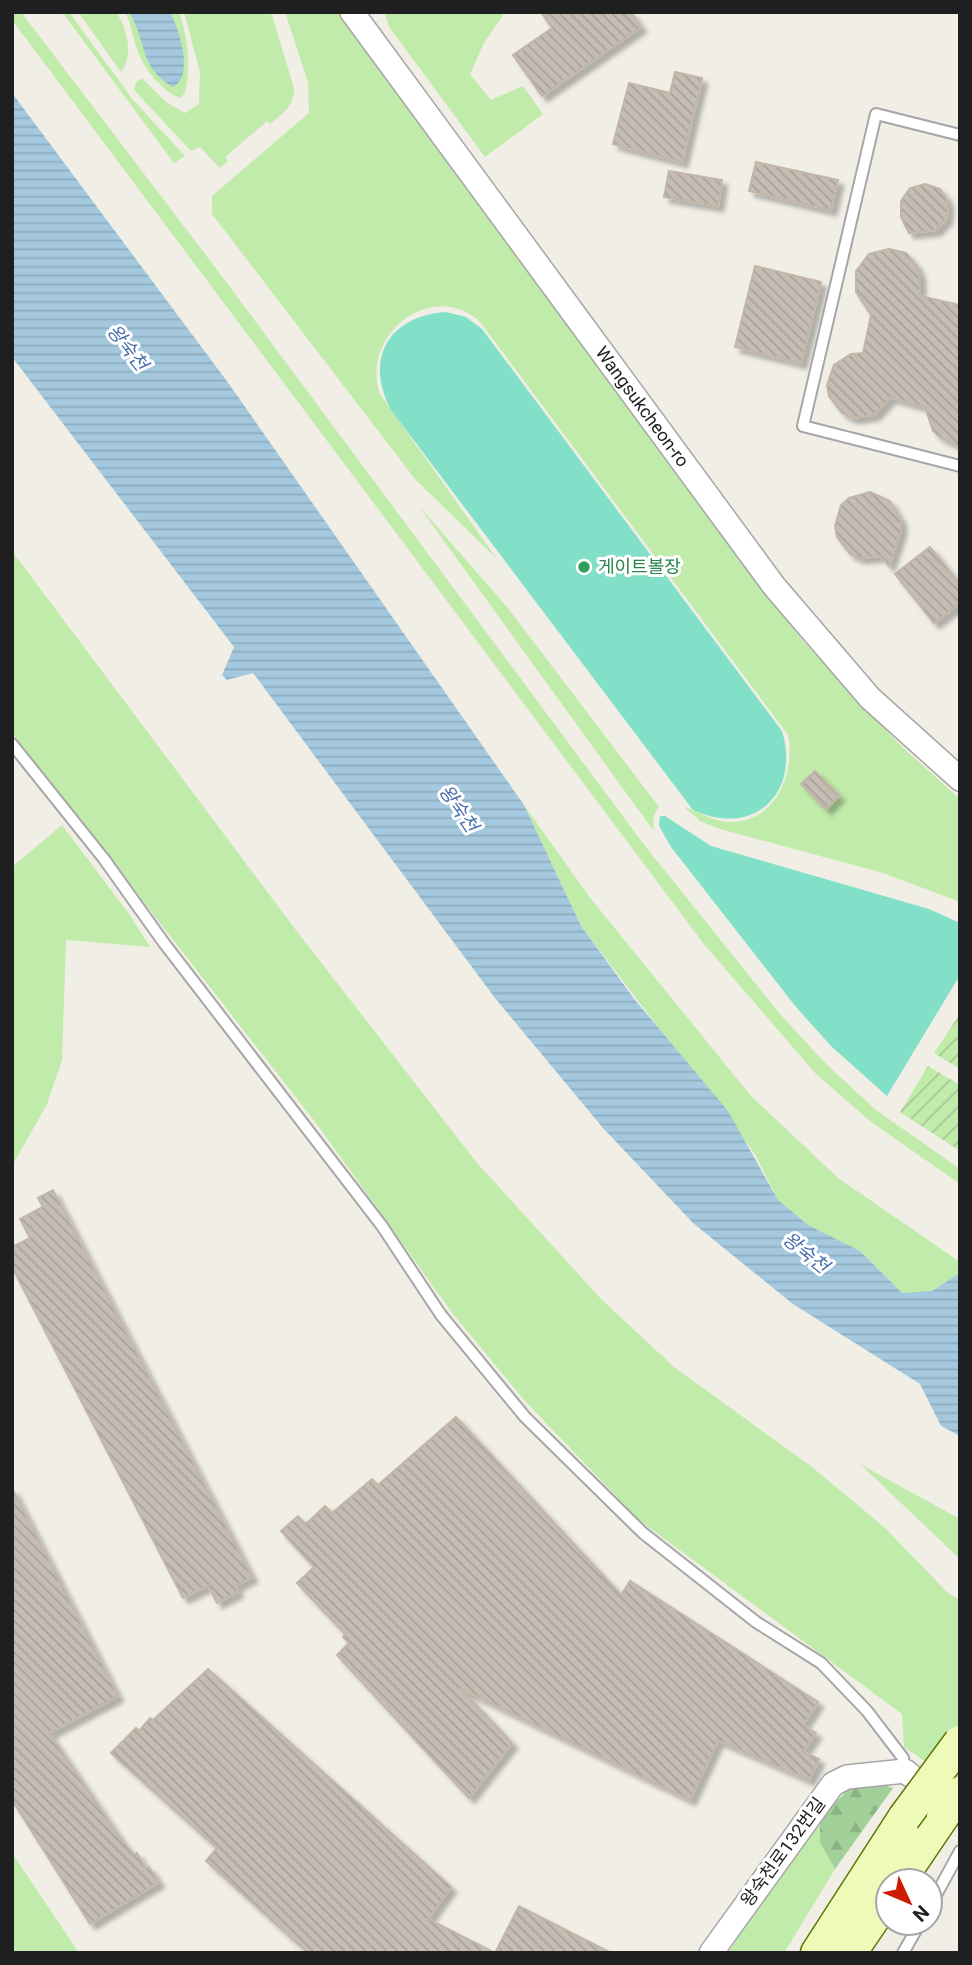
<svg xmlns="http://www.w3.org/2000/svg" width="972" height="1965" font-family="Roboto,'Noto Sans KR',sans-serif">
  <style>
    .grass { fill: #c1ebaa }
    .forest { fill: url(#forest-firs) }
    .garden { fill: url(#garden-furrows) }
    .pitch { fill: #82e0c8 }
    .water { fill: url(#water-rules) }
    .building { fill: url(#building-back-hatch); stroke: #c2b6a7; stroke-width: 2; filter: url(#shadow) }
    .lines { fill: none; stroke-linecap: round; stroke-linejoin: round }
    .lane-casing { stroke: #a6a6a6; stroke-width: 14 }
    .street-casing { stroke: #a6a6a6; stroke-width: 26 }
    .secondary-casing { stroke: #5c7803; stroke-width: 35 }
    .lane { stroke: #fff; stroke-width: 10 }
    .street { stroke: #fff; stroke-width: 23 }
    .secondary { stroke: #eefab8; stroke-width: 32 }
    .secondary-bridge-casing { stroke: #5c7803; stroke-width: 35; stroke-linecap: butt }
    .secondary-bridge { stroke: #eefab8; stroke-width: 32 }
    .leisure-dot { fill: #2e9e5b; stroke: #fff; stroke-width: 2.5 }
    .labels { text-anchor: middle; stroke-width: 6; stroke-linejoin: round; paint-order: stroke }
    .street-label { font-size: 18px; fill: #1f1f1f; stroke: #fff }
    .leisure-label { font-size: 18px; fill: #27864d; stroke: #fff; text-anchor: start }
    .water-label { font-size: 19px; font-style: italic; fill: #496fb0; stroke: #fff }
  </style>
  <defs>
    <pattern id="forest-firs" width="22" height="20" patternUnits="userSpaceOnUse" patternTransform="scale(1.75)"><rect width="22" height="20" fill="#a2d099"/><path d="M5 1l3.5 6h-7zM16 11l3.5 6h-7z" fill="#8bb283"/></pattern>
    <pattern id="garden-furrows" width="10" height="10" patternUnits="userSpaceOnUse" patternTransform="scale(1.75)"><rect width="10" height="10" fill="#c1ebaa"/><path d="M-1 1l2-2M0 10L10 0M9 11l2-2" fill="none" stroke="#a5c992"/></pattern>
    <pattern id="water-rules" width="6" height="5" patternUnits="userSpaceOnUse" patternTransform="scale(1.75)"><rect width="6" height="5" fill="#a4c9de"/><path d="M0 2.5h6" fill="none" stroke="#8dacbe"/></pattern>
    <pattern id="building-back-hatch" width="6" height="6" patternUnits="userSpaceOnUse" patternTransform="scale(1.75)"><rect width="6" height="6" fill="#c5bdb4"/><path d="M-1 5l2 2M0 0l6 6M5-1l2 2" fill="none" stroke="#a9a29a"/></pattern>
    <filter id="shadow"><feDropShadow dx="5.5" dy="5.5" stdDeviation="2" flood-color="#0004"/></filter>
  </defs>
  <rect width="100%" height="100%" fill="#f0eee5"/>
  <!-- grass -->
  <g class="grass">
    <polygon points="12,12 21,12 224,279 645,846 779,1013 826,1064 876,1110 960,1169 960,1184 870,1121 816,1074 703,943 12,20"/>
    <polygon points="62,12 69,12 133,100 185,156 174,163"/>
    <path d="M78 12H116C127 28 134 55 121 72Z"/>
    <path d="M125 12H179C188 37 191 66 185 93L180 98C161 90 143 68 137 49 132 35 132 25 125 12Z"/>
    <path d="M184 12H271L294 88C294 106 283 113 270 124L267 121 225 157 228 161 220 168 200 147 191 151 134 90 136 82 142 78 166 102 185 113 199 104 200 72Z"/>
    <path d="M285 12H340L804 642 902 747 960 799V902L883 873 720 829 700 821 684 807C700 812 714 822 730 822 775 823 796 773 788 735L481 323C435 277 359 334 380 394L497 559 415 479 212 214V196L309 113 308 82Z"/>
    <polygon points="384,12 505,12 484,43 470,74 491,100 523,86 543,114 485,157 390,28"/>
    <polygon points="418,505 507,607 659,807 654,815 653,830"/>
    <polygon points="12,551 292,925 477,1163 602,1300 674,1367 812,1467 884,1527 947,1592 960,1600 960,1785 904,1747 902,1714 639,1520 525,1401 453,1314 319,1127 12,733"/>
    <polygon points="524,805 591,899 751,1096 838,1178 960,1262 960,1273 932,1291 902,1293 860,1251 808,1225 778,1200 755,1154 581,926"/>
    <polygon points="62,825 129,914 150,947 66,940 62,1060 47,1104 12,1166 12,867"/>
    <polygon points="860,1464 960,1519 960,1559"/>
    <polygon points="820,1817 820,1843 835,1869 784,1953 728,1953 791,1854"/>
    <polygon points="12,1853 79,1953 12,1953"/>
  </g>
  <!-- forest -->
  <polygon class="forest" points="878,1783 893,1788 835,1869 820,1843 820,1817 848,1790"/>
  <!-- garden -->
  <g class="garden">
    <polygon points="960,1014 960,1069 934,1053"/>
    <polygon points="928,1066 960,1085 960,1151 900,1112"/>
  </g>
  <!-- pitch -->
  <g class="pitch">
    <path d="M446 312 466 317 482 329 782 731C801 794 753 838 693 810L391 410C364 359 388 316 446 312Z"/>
    <polygon points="660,816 665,816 711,846 929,909 960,923 960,975 887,1096 831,1046 796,1007 671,847 659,826"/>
  </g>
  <!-- water -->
  <g class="water">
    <path d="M129 12H170C179 29 195 76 173 87 138 67 147 40 129 12Z"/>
    <polygon points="12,93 229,384 524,805 581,926 635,1000 728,1111 778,1200 808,1225 860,1251 902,1293 932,1291 960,1273 960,1436 941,1426 920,1384 793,1304 693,1223 603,1128 495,998 253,673 227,680 222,675 234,647 12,357"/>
  </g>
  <!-- building -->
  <g class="building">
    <polygon points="541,12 631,12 641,27 542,96 513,55 552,28"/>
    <polygon points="675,72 702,78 682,162 613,144 629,83 670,93"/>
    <polygon points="756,162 838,180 831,210 749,191"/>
    <polygon points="669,171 722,180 718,206 664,197"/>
    <polygon points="925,184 940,189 945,196 948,203 947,218 936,230 909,233 901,217 901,201 910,188"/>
    <polygon points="889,249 906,253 916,265 920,275 920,296 960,305 960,446 941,438 933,431 925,407 891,397 874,415 853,418 842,413 829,396 827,385 834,365 851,354 863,353 871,315 856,292 856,271 869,254"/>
    <polygon points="755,266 821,282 801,363 735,347"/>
    <polygon points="870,492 890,501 901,520 901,530 889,566 881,556 860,558 850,554 837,537 835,526 841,505 849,498"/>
    <polygon points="930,547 960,584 960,603 934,623 895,574"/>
    <polygon points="815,771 839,796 826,809 801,784"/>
    <polygon points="53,1190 252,1577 235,1586 238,1592 217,1603 208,1585 183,1598 12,1267 12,1247 30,1238 20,1219 43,1207 38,1198"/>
    <polygon points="456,1417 621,1595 630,1581 818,1702 803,1725 816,1733 803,1752 819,1759 809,1780 718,1740 690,1800 460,1688 512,1743 469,1798 337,1655 349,1643 343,1637 345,1634 297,1583 314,1567 281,1531 298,1516 306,1524 325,1506 332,1513 372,1479 378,1485"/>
    <polygon points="12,1488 118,1696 49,1733 123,1842 134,1855 137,1853 146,1869 149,1867 159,1882 90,1924 12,1800"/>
    <polygon points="208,1669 451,1887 428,1919 495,1953 519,1906 611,1953 308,1953 206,1861 217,1848 111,1753 136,1728 139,1731 150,1718 153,1720"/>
  </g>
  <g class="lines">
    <defs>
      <g id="lane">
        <polyline points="960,135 876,114 803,426 960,466"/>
        <polyline points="12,744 104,859 164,943 382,1226 441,1315 525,1417 643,1533 756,1622 821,1663 867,1711 903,1758 905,1771"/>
        <polyline points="930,1906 960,1851"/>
        <polyline points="903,1953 920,1923"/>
      </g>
      <g id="street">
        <path id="s1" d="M352 12 774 586 870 698 960 779"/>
        <polyline points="711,1953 833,1784 847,1777 905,1771 910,1775"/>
      </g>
      <g id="secondary">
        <polyline points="899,1881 943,1816"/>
        <polyline points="817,1953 904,1818"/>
        <polyline points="850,1953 888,1897"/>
      </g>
    </defs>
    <!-- lane casing -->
    <use href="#lane" class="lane-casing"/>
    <!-- street casing -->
    <use href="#street" class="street-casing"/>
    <!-- secondary casing -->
    <use href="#secondary" class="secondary-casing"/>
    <!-- lane -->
    <use href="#lane" class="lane"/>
    <!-- street -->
    <use href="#street" class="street"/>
    <!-- secondary -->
    <use href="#secondary" class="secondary"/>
    <defs>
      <g id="secondary-bridge">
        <polyline points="943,1816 960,1793"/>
        <polyline points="904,1818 960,1742"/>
      </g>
    </defs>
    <!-- secondary-bridge casing -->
    <use href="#secondary-bridge" class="secondary-bridge-casing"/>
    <!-- secondary-bridge -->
    <use href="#secondary-bridge" class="secondary-bridge"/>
  </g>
  <!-- markers -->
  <circle class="leisure-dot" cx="584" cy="567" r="7"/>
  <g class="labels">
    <!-- street labels -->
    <g class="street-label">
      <text dy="6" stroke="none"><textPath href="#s1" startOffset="490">Wangsukcheon-ro</textPath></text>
      <text transform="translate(783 1852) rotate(-54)" y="6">왕숙천로132번길</text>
    </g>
    <!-- leisure labels -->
    <g class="leisure-label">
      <text x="598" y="573">게이트볼장</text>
    </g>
    <!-- water labels -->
    <g class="water-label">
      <text transform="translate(128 347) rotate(52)" y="7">왕숙천</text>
      <text transform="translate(459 808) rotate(55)" y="7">왕숙천</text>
      <text transform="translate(806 1252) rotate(39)" y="7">왕숙천</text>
    </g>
  </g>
  <!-- border -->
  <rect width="972" height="1965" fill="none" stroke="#1f1f1f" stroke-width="28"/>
  <!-- north arrow -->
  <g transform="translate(909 1902) rotate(134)"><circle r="33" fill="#ffffff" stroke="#a5a5a5" stroke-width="2"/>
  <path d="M0-5L12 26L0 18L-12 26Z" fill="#ce1c00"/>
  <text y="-10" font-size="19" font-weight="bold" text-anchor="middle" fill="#1f1f1f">N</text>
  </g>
</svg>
